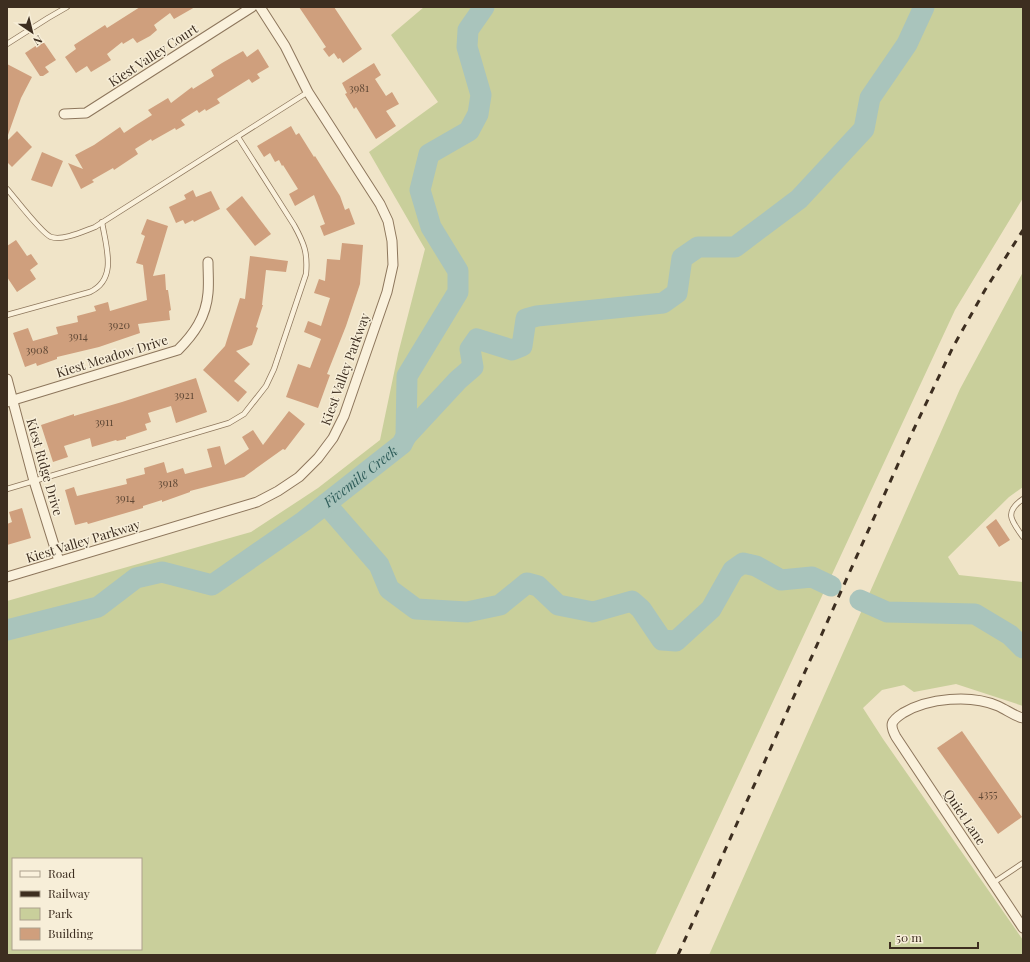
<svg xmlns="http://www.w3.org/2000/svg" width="1030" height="962" font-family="'Playfair Display',serif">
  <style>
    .green { fill: #c9cf9b; fill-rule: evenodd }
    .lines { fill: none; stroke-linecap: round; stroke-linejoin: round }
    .river { stroke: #a9c4bc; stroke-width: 21 }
    .building { fill: #cf9f7d }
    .service-casing { stroke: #8d765c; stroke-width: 6 }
    .minor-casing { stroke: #8d765c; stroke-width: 11 }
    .service { stroke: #faf1dc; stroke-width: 4.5 }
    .minor { stroke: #faf1dc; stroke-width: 9 }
    .rail { stroke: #3d2e20; stroke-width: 3; stroke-dasharray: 7 7; stroke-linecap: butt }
    .labels { text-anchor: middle; stroke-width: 3; stroke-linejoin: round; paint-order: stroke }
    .number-label { font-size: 11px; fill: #624a37 }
    .street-label { font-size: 13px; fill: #3d2e20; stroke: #f7eed8 }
    .water-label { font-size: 14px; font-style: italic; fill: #2f5d5a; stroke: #f7eed8 }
  </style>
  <rect width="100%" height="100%" fill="#f0e4c8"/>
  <!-- green -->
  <g class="green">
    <path d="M424 7H1023V198L955 310 655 955H7V601L251 532 318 488 380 440 398 354 425 249 369 152 438 102 391 35ZM13 859H141V949H13Z"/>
    <polygon points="1023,272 1023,487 1009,497 948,557 959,575 1023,582 1023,706 956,684 914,692 904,685 882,690 863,708 883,739 1023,940 1023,955 709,955 960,389"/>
  </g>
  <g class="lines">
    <!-- river -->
    <g class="river">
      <polyline points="406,436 458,380 473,367 470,349 477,339 512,350 522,346 526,319 537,316 663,303 677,293 682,258 698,247 735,247 799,199 864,129 870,98 907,44 924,7"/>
      <polyline points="326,504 379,565 389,589 416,609 467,612 500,605 527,583 538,586 558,605 593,612 632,601 641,609 662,640 676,641 711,609 733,570 743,563 756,566 781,580 812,577 831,586"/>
      <polyline points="860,600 887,612 975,614 1010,635 1023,648"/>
      <path id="s1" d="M7 630 98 607 136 578 162 572 212 585 304 521 402 444 406 436 407 376 458 292V271L431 227 420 190 429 154 469 131 478 114 481 95 467 47 468 30 484 7"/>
    </g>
  </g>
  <!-- building -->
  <g class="building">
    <polygon points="140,7 195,7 174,19 170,13 154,25 157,30 150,36 137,43 133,38 123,44 122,42 107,54 111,60 91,72 87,66 76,73 65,57 76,49 74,45 105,25 107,28"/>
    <polygon points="299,7 334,7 362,49 343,63 340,58 338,59 334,53 329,57 323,49 326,47"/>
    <polygon points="43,41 56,60 45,67 49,72 43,76 40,76 25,53"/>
    <polygon points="258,49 269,67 257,74 260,78 252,83 249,79 217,99 220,103 206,111 205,109 199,113 197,110 181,120 185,125 176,130 175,128 152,141 151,139 135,149 138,154 114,170 113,168 92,180 94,182 81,189 68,163 83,169 75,155 94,145 120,127 124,133 136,125 152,115 148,110 168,98 171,103 192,87 193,89 214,76 211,70 222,63 243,51 247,57"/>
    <polygon points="374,63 381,75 375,79 386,96 392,92 399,104 386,111 396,126 376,139 356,107 354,109 345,94 347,93 342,83"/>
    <polygon points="7,64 32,77 21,98 8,135 7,135"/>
    <polygon points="291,126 296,135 299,133 314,157 315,156 340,196 345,210 349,208 355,224 324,236 320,226 325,224 314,195 295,206 289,194 298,189 283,165 282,166 279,160 275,162 270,153 264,157 257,146"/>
    <polygon points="17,131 32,147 12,167 7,162 7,141"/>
    <polygon points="42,152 63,161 52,187 31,180"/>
    <polygon points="193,190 196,197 211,191 220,209 194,222 193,220 185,224 183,220 176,223 169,207 186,199 184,195"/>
    <polygon points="242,196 271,234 255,246 226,209"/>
    <polygon points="147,219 168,226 153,276 165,274 166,290 168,290 171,310 169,311 170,320 138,324 140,333 99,347 57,357 57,359 37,366 36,363 25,367 13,333 28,328 33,341 58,334 56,327 78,322 77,316 96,311 94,306 108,302 110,311 147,300 143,265 136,263 145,236 141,234"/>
    <polygon points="16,240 27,256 31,254 38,264 30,270 36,279 17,292 7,277 7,246"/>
    <polygon points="342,243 363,245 360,284 346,326 327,374 330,375 318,408 286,397 298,364 310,368 321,339 304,332 308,321 321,326 330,298 314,293 319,279 325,281 327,259 340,260"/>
    <polygon points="250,256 288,261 286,272 266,270 262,305 263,305 256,327 258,328 252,345 236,351 250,364 234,381 247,392 238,402 203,370 225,346 240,298 245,299"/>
    <polygon points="196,378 207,412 176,423 171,406 148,413 151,422 145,424 147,430 126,437 126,439 117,441 116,440 92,447 90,438 64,446 68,457 53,462 41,425 74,414 74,416 122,402"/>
    <polygon points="289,411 305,424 285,450 283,449 244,477 190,491 190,492 162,502 162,500 143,506 143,508 88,524 87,522 75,525 65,490 74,487 77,496 127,484 126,479 145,474 144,468 164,462 167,473 183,468 185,474 212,467 207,449 220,446 225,465 249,449 242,437 253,430 263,445"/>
    <polygon points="22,508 31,538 7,545 7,524 12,522 9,512"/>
    <polygon points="996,519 1010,540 999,547 986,527"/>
    <polygon points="962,731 1022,817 998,834 937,748"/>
  </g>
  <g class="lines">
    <defs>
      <g id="service">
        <polyline points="7,44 48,18 67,7"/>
        <path d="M7 189C15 198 42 234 51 237 63 241 84 231 95 227L308 92"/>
        <path d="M7 315 90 292C118 279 106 247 102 222"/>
        <path d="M7 489 229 423 244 414 266 386 274 369 306 274C308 253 304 243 294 225L238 137"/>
        <path d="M1023 499C1003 513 1012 521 1023 537"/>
        <polyline points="993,883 1023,863"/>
      </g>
      <g id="minor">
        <polyline points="64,114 86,113 252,7"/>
        <polyline points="7,379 34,481 59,561"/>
        <path d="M7 402 178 350C194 334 206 317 208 293 209 283 208 272 208 262"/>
        <polyline points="7,577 257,502 278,491 299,477 318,458 333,438 344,416 387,292 393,265 392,241 388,221 380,204 308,92 285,46 260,7"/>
        <path d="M1023 718C1014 716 1007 710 998 706 971 694 928 698 903 713 891 721 889 724 896 737L1023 928"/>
      </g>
    </defs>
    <!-- service casing -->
    <use href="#service" class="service-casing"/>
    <!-- minor casing -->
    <use href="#minor" class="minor-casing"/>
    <!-- service -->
    <use href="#service" class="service"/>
    <!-- minor -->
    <use href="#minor" class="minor"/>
    <!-- rail -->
    <polyline class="rail" points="678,955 912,433 953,347 985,290 1023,230"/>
  </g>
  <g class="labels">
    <!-- number labels -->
    <g class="number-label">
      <text x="359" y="92">3981</text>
      <text x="119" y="329">3920</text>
      <text x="78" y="340">3914</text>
      <text x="37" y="354">3908</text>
      <text x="184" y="399">3921</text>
      <text x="104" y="426">3911</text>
      <text x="168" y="487">3918</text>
      <text x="125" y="502">3914</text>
      <text x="988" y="798">4355</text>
    </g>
    <!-- street labels -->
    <g class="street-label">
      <text transform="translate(153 55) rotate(-33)" y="5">Kiest Valley Court</text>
      <text transform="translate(112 356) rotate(-17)" y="5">Kiest Meadow Drive</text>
      <text transform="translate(345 369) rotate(-70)" y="5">Kiest Valley Parkway</text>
      <text transform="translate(45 467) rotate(74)" y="5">Kiest Ridge Drive</text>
      <text transform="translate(83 541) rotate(-17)" y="5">Kiest Valley Parkway</text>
      <text transform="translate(965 817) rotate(56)" y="5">Quiet Lane</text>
    </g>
    <!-- water labels -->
    <g class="water-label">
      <text dy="5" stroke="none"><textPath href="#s1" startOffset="404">Fivemile Creek</textPath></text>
    </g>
  </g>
  <!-- border -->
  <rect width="1030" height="962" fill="none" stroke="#3d2e20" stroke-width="16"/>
  <!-- legend -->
  <rect x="12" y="858" width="130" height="92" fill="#f7eed8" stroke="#ada18e"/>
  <rect x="20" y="871" width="20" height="6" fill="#faf1dc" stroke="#ada18e"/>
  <text x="48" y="878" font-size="12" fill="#3d2e20">Road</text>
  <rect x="20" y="891" width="20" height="6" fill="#3d2e20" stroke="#ada18e"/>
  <text x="48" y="898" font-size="12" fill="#3d2e20">Railway</text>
  <rect x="20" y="908" width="20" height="12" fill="#c9cf9b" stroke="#ada18e"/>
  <text x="48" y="918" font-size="12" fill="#3d2e20">Park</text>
  <rect x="20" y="928" width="20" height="12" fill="#cf9f7d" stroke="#ada18e"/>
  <text x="48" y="938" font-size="12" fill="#3d2e20">Building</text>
  <!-- north arrow -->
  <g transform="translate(32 32) rotate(145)" stroke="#f7eed8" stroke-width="3" paint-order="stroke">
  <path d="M0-3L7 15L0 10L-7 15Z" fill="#3d2e20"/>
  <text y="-6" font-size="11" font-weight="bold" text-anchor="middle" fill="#3d2e20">N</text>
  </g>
  <!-- scale -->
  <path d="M890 942v6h88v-6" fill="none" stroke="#3d2e20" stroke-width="2"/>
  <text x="896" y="942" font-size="12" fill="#3d2e20" stroke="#f7eed8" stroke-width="3" paint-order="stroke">50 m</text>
</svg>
